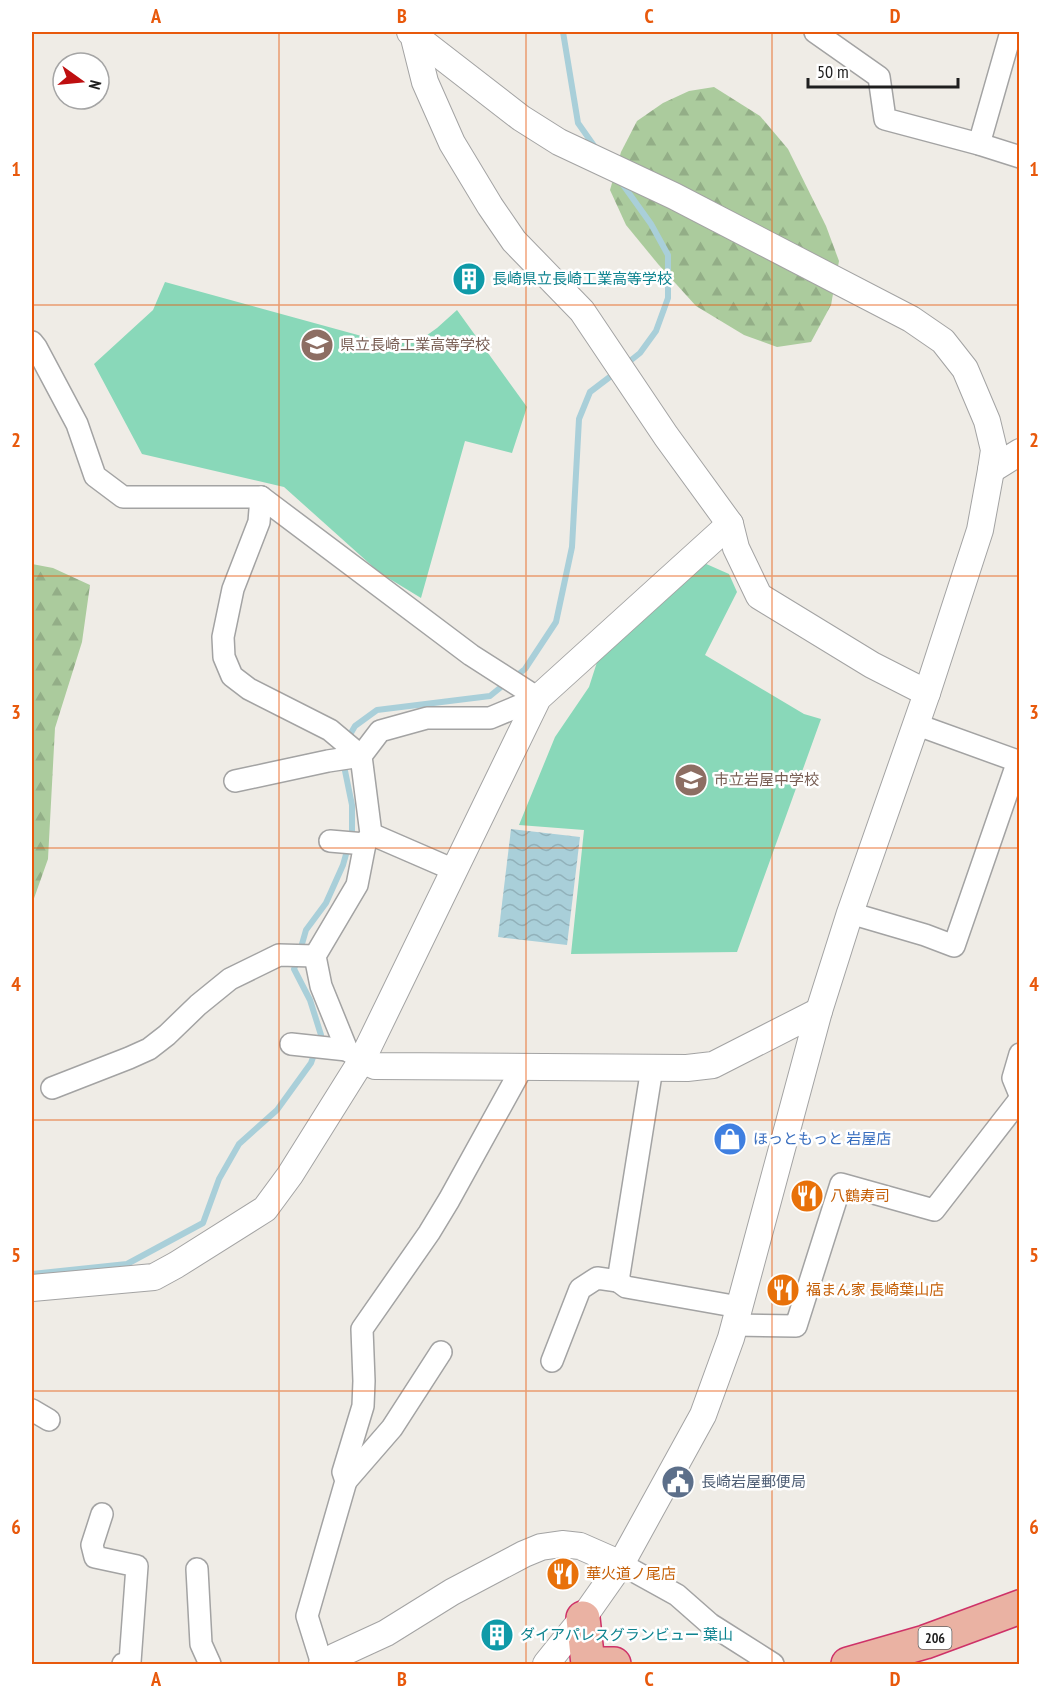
<svg xmlns="http://www.w3.org/2000/svg" width="1051" height="1696" font-family="'PT Sans Narrow','Noto Sans JP',sans-serif">
  <style>
    .forest { fill: url(#forest-firs) }
    .pitch { fill: #89d8b9 }
    .water { fill: url(#water-waves) }
    .lines { fill: none; stroke-linecap: round; stroke-linejoin: round }
    .stream { stroke: #a9cfd9; stroke-width: 6 }
    .minor-casing { stroke: #a3a3a3; stroke-width: 24 }
    .tertiary-casing { stroke: #a3a3a3; stroke-width: 28 }
    .trunk-casing { stroke: #ce3268; stroke-width: 36 }
    .minor { stroke: #fff; stroke-width: 21 }
    .tertiary { stroke: #fff; stroke-width: 26 }
    .trunk { stroke: #eab2a3; stroke-width: 33 }
    .grid { fill: none; stroke: #e8590c; stroke-width: 1.5; stroke-opacity: 0.55 }
    .labels { text-anchor: middle; stroke-width: 5; stroke-linejoin: round; paint-order: stroke }
    .shield { fill: #fff; stroke: #626262; stroke-width: 1.5 }
    .shield-label { font-size: 14px; font-weight: bold; fill: #1f1f1f }
    .culture-label { font-size: 15px; fill: #0d838f; stroke: #fff; text-anchor: start }
    .education-label { font-size: 15px; fill: #785e54; stroke: #fff; text-anchor: start }
    .shop-label { font-size: 15px; fill: #366cbe; stroke: #fff; text-anchor: start }
    .food-label { font-size: 15px; fill: #c56008; stroke: #fff; text-anchor: start }
    .service-label { font-size: 15px; fill: #4e5e75; stroke: #fff; text-anchor: start }
    .neatline { fill: none; stroke: #e8590c; stroke-width: 2 }
    .grid-label { font-size: 20px; text-anchor: middle; font-weight: bold; fill: #e8590c }
  </style>
  <defs>
    <pattern id="forest-firs" width="22" height="20" patternUnits="userSpaceOnUse" patternTransform="scale(1.5)"><rect width="22" height="20" fill="#abcb9d"/><path d="M5 1l3.5 6h-7zM16 11l3.5 6h-7z" fill="#93ae87"/></pattern>
    <pattern id="water-waves" width="16" height="10" patternUnits="userSpaceOnUse" patternTransform="scale(1.5)"><rect width="16" height="10" fill="#a9cfd9"/><path d="M0 5q4-4 8 0t8 0" fill="none" stroke="#91b1ba"/></pattern>
  </defs>
  <rect width="100%" height="100%" fill="#efece6"/>
  <!-- forest -->
  <g class="forest">
    <polygon points="714,87 760,116 788,149 826,226 839,261 831,305 811,342 777,347 744,335 696,306 658,264 626,225 610,190 621,152 637,121 663,103 689,91"/>
    <polygon points="32,564 53,568 90,585 82,642 55,728 48,859 32,904"/>
  </g>
  <!-- pitch -->
  <g class="pitch">
    <polygon points="165,282 387,343 416,343 437,328 457,310 527,407 512,453 465,441 421,598 380,573 284,487 142,454 94,364 153,310"/>
    <polygon points="704,563 729,574 737,592 705,655 804,714 821,719 737,952 571,954 584,830 519,825 555,737 589,687 599,656"/>
  </g>
  <!-- water -->
  <polygon class="water" points="511,829 580,837 567,945 498,937"/>
  <g class="lines">
    <!-- stream -->
    <g class="stream">
      <polyline points="563,32 578,123 597,150"/>
      <polyline points="621,182 651,224 668,255 668,298 656,331 640,353 625,365"/>
      <polyline points="515,677 525,669 556,622 572,547 579,419 590,392 615,373"/>
      <polyline points="348,738 355,726 377,710 490,696 506,683"/>
      <polyline points="300,951 306,930 326,903 343,865 352,833 352,805 343,761"/>
      <polyline points="32,1274 127,1264 203,1223 219,1179 239,1144 277,1110 311,1063 321,1035 310,1000 294,969 297,961"/>
    </g>
    <defs>
      <g id="minor">
        <polyline points="815,32 879,77 885,119 979,144 1020,157"/>
        <polyline points="979,144 1011,32"/>
        <polyline points="32,342 36,347 77,424 95,476 123,497 261,497 471,655 538,698"/>
        <polyline points="261,497 259,522 233,589 223,637 224,657 232,676 249,689 330,730 361,756"/>
        <polyline points="915,724 1020,762"/>
        <polyline points="235,781 328,761 361,756"/>
        <polyline points="371,834 454,870"/>
        <polyline points="330,841 365,844"/>
        <polyline points="850,913 925,935 954,946 1018,761"/>
        <polyline points="291,1044 347,1050"/>
        <polyline points="1020,1054 1013,1078 1020,1095"/>
        <polyline points="362,1060 347,1050 321,986 315,956 357,885 365,844 371,834 361,756 380,731 427,718 490,718 538,698"/>
        <polyline points="652,1068 618,1281 626,1287 739,1307"/>
        <polyline points="52,1088 129,1058 149,1049 167,1035 198,1005 230,979 279,955 315,956"/>
        <polyline points="734,1325 796,1326 841,1184 934,1210 1020,1099"/>
        <polyline points="552,1361 580,1289 597,1278 618,1281"/>
        <polyline points="32,1410 49,1420"/>
        <polyline points="346,1481 392,1428 441,1352"/>
        <polyline points="102,1514 92,1545 95,1557 137,1566 130,1662 123,1664"/>
        <polyline points="621,1564 677,1595 710,1624 773,1664"/>
        <polyline points="197,1569 201,1644 210,1664"/>
        <polyline points="322,1664 307,1616 346,1481 343,1472 363,1406 364,1381 362,1329 429,1233 449,1200 523,1066"/>
      </g>
      <g id="tertiary">
        <polyline points="410,32 521,118 559,142 674,196 911,319 943,341 965,369 987,421 994,450 991,470 980,530 927,693 850,913 819,1011 731,1338 703,1415 621,1564 583,1618 546,1664"/>
        <polyline points="413,34 425,82 452,143 490,206 514,241 582,311 666,436 730,524 736,548 759,596 872,665 927,693"/>
        <polyline points="991,470 1020,452"/>
        <polyline points="362,1060 375,1066 687,1068 713,1065 819,1011"/>
        <polyline points="32,1288 154,1277 176,1265 265,1209 290,1175 362,1060 538,698 730,524"/>
        <polyline points="322,1664 336,1656 386,1633 452,1592 524,1554 541,1547 562,1544 580,1546 621,1564"/>
      </g>
      <g id="trunk">
        <polyline points="583,1618 588,1664 614,1664"/>
        <polyline points="848,1664 925,1642 1020,1607"/>
      </g>
    </defs>
    <!-- minor casing -->
    <use href="#minor" class="minor-casing"/>
    <!-- tertiary casing -->
    <use href="#tertiary" class="tertiary-casing"/>
    <!-- trunk casing -->
    <use href="#trunk" class="trunk-casing"/>
    <!-- minor -->
    <use href="#minor" class="minor"/>
    <!-- tertiary -->
    <use href="#tertiary" class="tertiary"/>
    <!-- trunk -->
    <use href="#trunk" class="trunk"/>
  </g>
  <!-- grid -->
  <path class="grid" d="M279 32V1664M526 32V1664M772 32V1664M32 305H1020M32 576H1020M32 848H1020M32 1120H1020M32 1391H1020"/>
  <!-- icons -->
  <defs>
    <symbol id="building-disc" viewBox="-11 -11 22 22"><circle r="9.5" fill="#0f9aa8" stroke="#fff"/><path d="M-4-6H4V6H1V3H-1V6H-4ZM-2.5-4.3h1.7v1.8h-1.7ZM.8-4.3h1.7v1.8H.8ZM-2.5-1h1.7V.8h-1.7ZM.8-1h1.7V.8H.8Z" fill="#fff"/></symbol>
    <symbol id="school-disc" viewBox="-11 -11 22 22"><circle r="9.5" fill="#8d6e63" stroke="#fff"/><path d="M0-5L7-2L0 1L-7-2ZM-4 1L0 2.5L4 1V4Q0 6-4 4Z" fill="#fff"/></symbol>
    <symbol id="shop-disc" viewBox="-11 -11 22 22"><circle r="9.5" fill="#3f7fe0" stroke="#fff"/><path d="M-5-2.5h2.3a2.7 3.5 0 0 1 5.4 0H5L5.5 6h-11ZM-1.5-2.5h3a1.5 2.3 0 0 0-3 0Z" fill="#fff"/></symbol>
    <symbol id="restaurant-disc" viewBox="-11 -11 22 22"><circle r="9.5" fill="#e8710a" stroke="#fff"/><path d="M-5-6h1v4h1v-4h1v4h1v-4h1v5L-1.5 .5V6h-2V.5L-5-1ZM5-6V6H3V1.5H1.5Q1.5-4 5-6Z" fill="#fff"/></symbol>
    <symbol id="civic-disc" viewBox="-11 -11 22 22"><circle r="9.5" fill="#5c6f8a" stroke="#fff"/><path d="M-.6-6.5H3V-4.5H.6V-3L4-1V1h2V6H-6V1h2V-1L-.6-3ZM-1.2 2.5V6h2.4V2.5Z" fill="#fff"/></symbol>
  </defs>
  <g fill-rule="evenodd">
    <use href="#building-disc" x="450" y="260" width="38" height="38"/>
    <use href="#school-disc" x="298" y="326" width="38" height="38"/>
    <use href="#school-disc" x="672" y="761" width="38" height="38"/>
    <use href="#shop-disc" x="711" y="1120" width="38" height="38"/>
    <use href="#restaurant-disc" x="788" y="1177" width="38" height="38"/>
    <use href="#restaurant-disc" x="764" y="1271" width="38" height="38"/>
    <use href="#civic-disc" x="659" y="1463" width="38" height="38"/>
    <use href="#restaurant-disc" x="544" y="1555" width="38" height="38"/>
    <use href="#building-disc" x="478" y="1616" width="38" height="38"/>
  </g>
  <g class="labels">
    <!-- shield labels -->
    <rect class="shield" x="918.5" y="1627" width="33" height="22" rx="4.5"/>
    <g class="shield-label">
      <text x="935" y="1643">206</text>
    </g>
    <!-- culture labels -->
    <g class="culture-label">
      <text x="492" y="284">長崎県立長崎工業高等学校</text>
      <text x="520" y="1640">ダイアパレスグランビュー 葉山</text>
    </g>
    <!-- education labels -->
    <g class="education-label">
      <text x="340" y="350">県立長崎工業高等学校</text>
      <text x="714" y="785">市立岩屋中学校</text>
    </g>
    <!-- shop labels -->
    <g class="shop-label">
      <text x="753" y="1144">ほっともっと 岩屋店</text>
    </g>
    <!-- food labels -->
    <g class="food-label">
      <text x="830" y="1201">八鶴寿司</text>
      <text x="806" y="1295">福まん家 長崎葉山店</text>
      <text x="586" y="1579">華火道ノ尾店</text>
    </g>
    <!-- service labels -->
    <g class="service-label">
      <text x="701" y="1487">長崎岩屋郵便局</text>
    </g>
  </g>
  <!-- border -->
  <rect width="1051" height="1696" fill="none" stroke="#ffffff" stroke-width="66"/>
  <!-- north arrow -->
  <g transform="translate(81 81) rotate(105)"><circle r="28" fill="#ffffff" stroke="#a5a5a5" stroke-width="1.5"/>
  <path d="M0-4.5L10 22L0 15L-10 22Z" fill="#be0f10"/>
  <text y="-9" font-size="16" font-weight="bold" text-anchor="middle" fill="#1f1f1f">N</text>
  </g>
  <!-- scale -->
  <path d="M808 78v9h150v-9" fill="none" stroke="#1f1f1f" stroke-width="3"/>
  <text x="817" y="78" font-size="18" fill="#1f1f1f" stroke="#ffffff" stroke-width="4.5" paint-order="stroke">50 m</text>
  <rect x="33" y="33" width="985" height="1630" class="neatline"/>
  <g class="grid-label">
    <text x="156" y="23">A</text>
    <text x="402" y="23">B</text>
    <text x="649" y="23">C</text>
    <text x="895" y="23">D</text>
    <text x="16" y="176">1</text>
    <text x="1034" y="176">1</text>
    <text x="16" y="447">2</text>
    <text x="1034" y="447">2</text>
    <text x="16" y="719">3</text>
    <text x="1034" y="719">3</text>
    <text x="16" y="991">4</text>
    <text x="1034" y="991">4</text>
    <text x="16" y="1262">5</text>
    <text x="1034" y="1262">5</text>
    <text x="16" y="1534">6</text>
    <text x="1034" y="1534">6</text>
    <text x="156" y="1686">A</text>
    <text x="402" y="1686">B</text>
    <text x="649" y="1686">C</text>
    <text x="895" y="1686">D</text>
  </g>
</svg>
